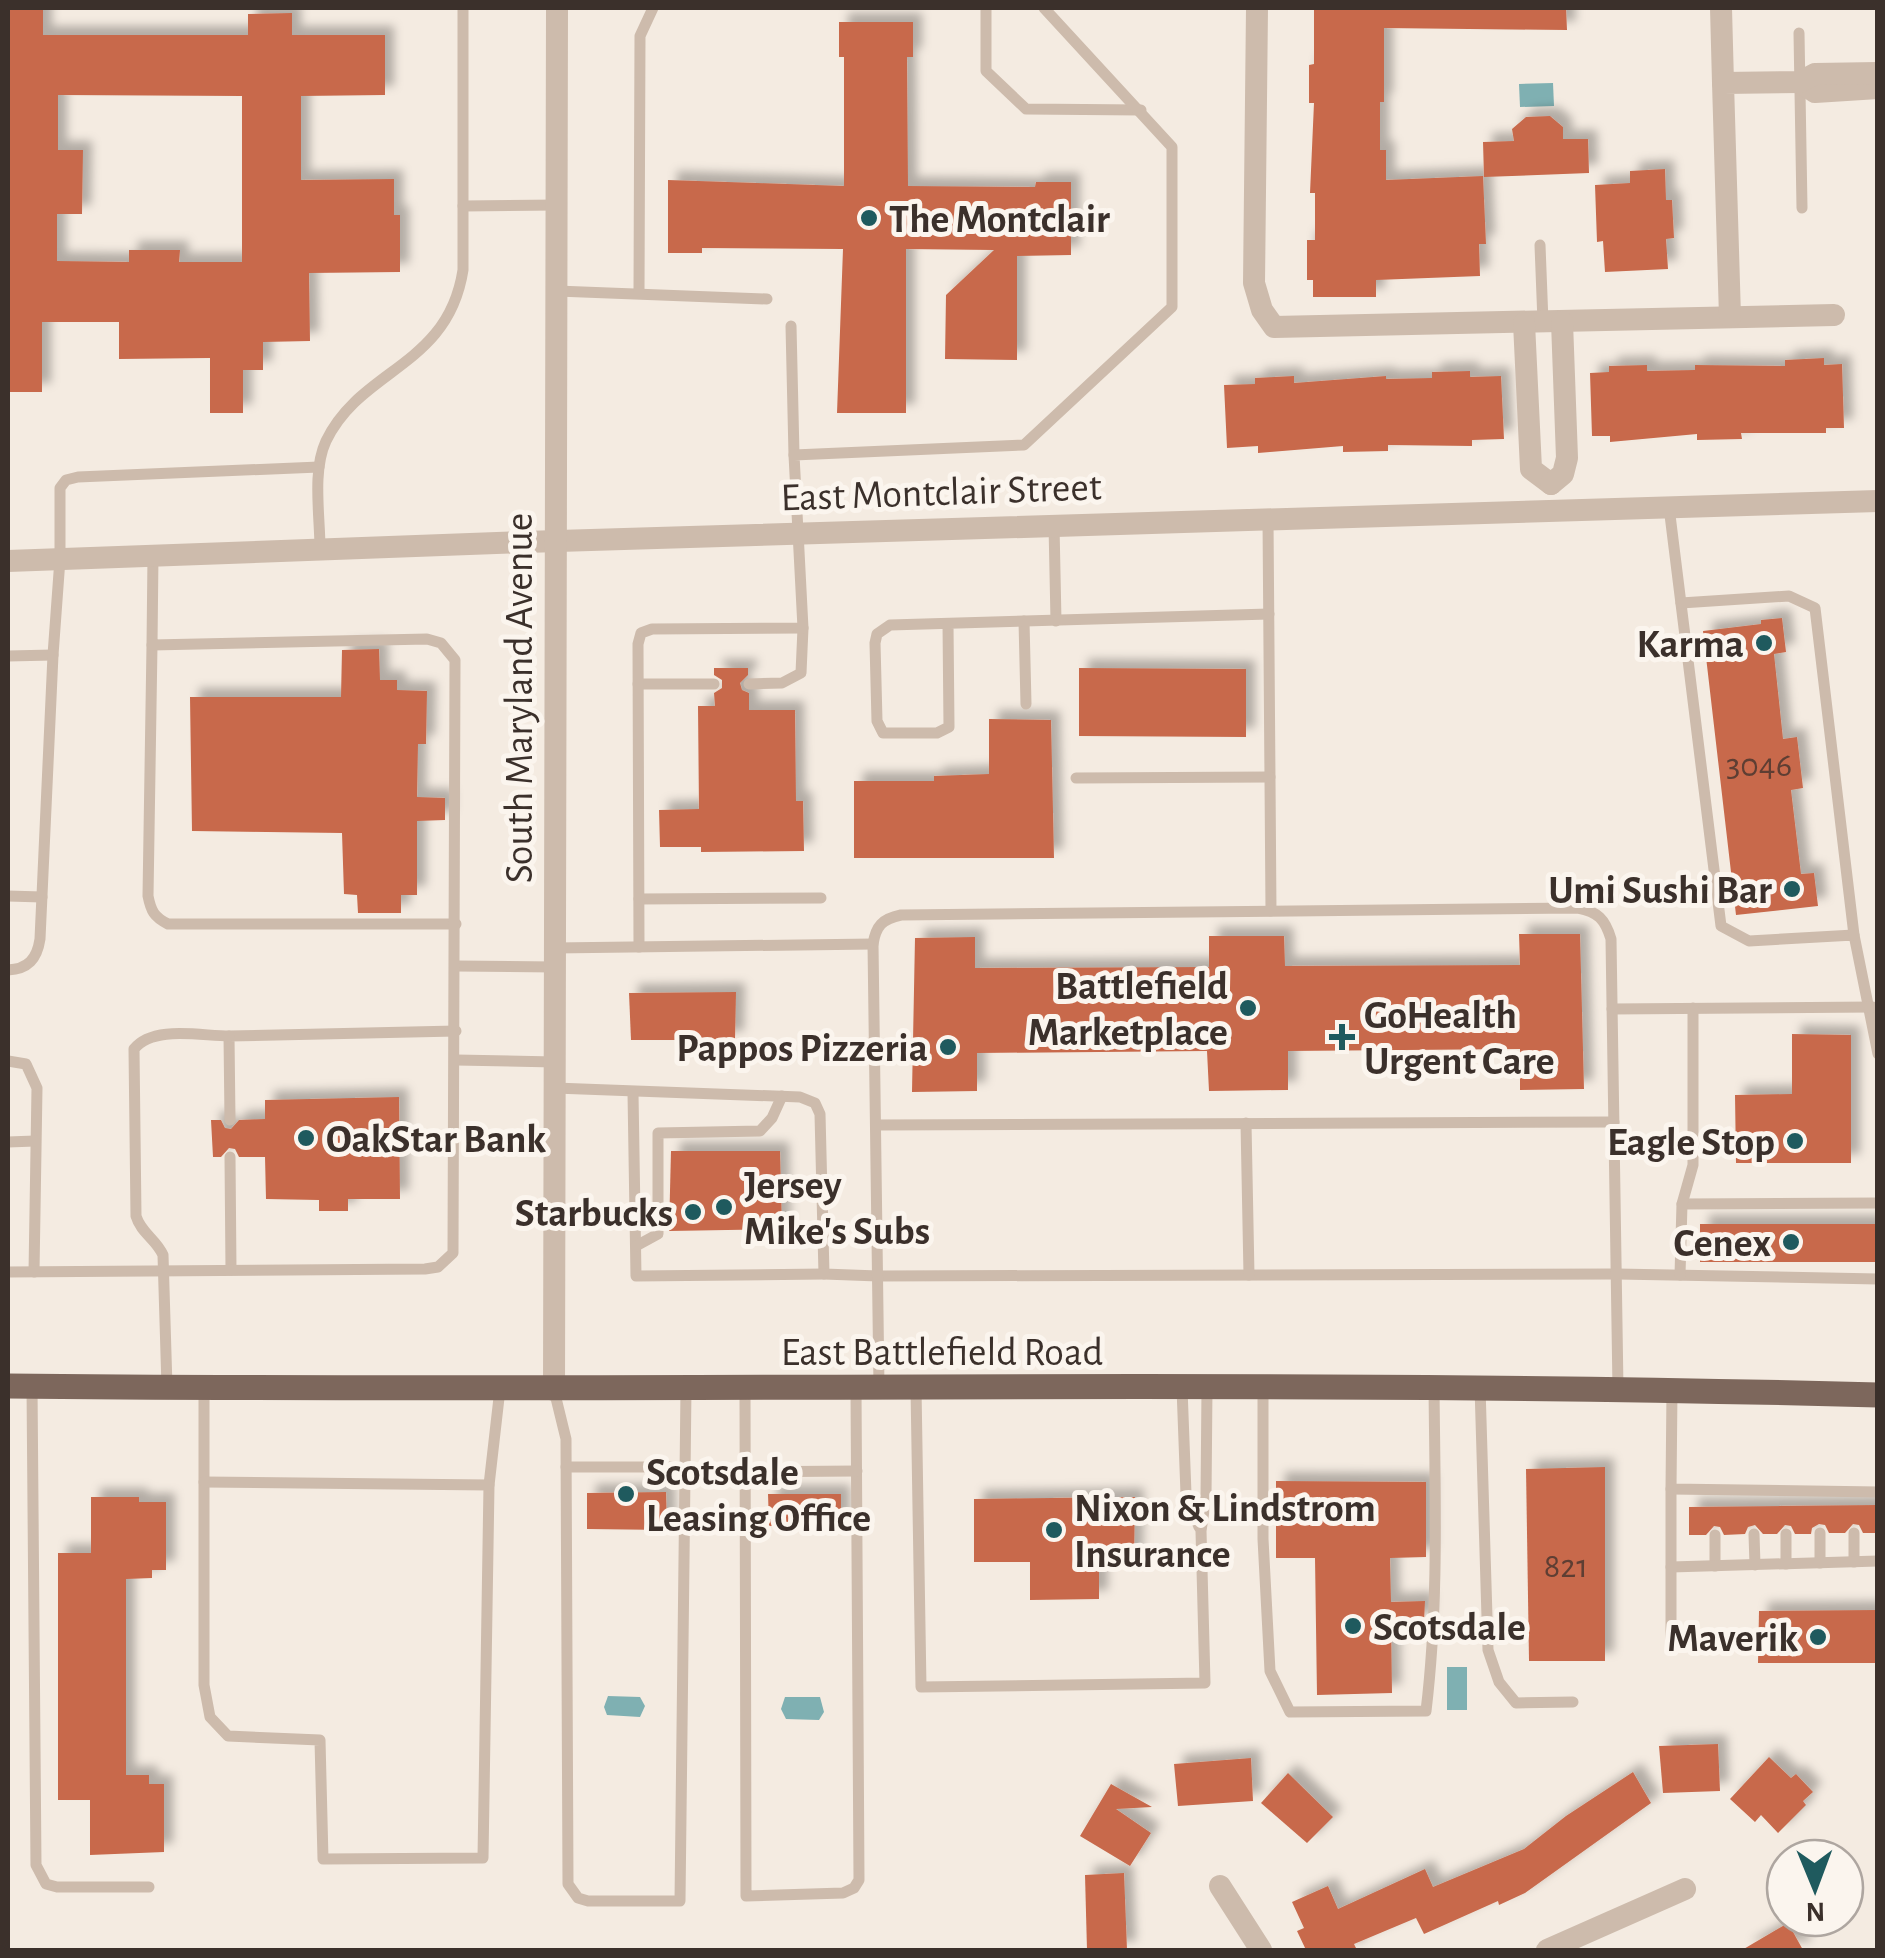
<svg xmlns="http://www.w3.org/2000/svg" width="1885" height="1958" font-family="'Alegreya Sans',sans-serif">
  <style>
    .water { fill: #7fb0b2 }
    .building { fill: #c8694b; fill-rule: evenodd; filter: url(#shadow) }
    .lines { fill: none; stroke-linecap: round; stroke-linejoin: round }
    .service { stroke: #cdbbac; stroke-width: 11 }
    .minor { stroke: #cdbbac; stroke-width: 22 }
    .primary { stroke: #7d675c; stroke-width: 25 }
    .poi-dot { fill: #1f5a5e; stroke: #fbf5ee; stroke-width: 4 }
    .labels { text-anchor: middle; stroke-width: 10; stroke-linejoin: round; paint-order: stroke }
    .number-label { font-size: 35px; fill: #5e3e33 }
    .poi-label { font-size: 40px; font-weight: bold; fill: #3b302b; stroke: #fbf5ee; text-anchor: end }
    .street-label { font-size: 40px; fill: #3b302b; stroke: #fbf5ee }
  </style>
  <defs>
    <filter id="shadow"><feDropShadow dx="9" dy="-9" stdDeviation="5" flood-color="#0004"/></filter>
  </defs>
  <rect width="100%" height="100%" fill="#f4ebe1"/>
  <!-- water -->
  <g class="water">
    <polygon points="1553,83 1554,106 1520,107 1519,84"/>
    <rect x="1447" y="1667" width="20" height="43"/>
    <polygon points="608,1696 640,1697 645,1706 640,1717 607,1715 604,1707"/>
    <polygon points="785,1697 820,1697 824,1712 819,1720 786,1719 781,1709"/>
  </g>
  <!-- building -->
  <g class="building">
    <path d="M8 8H43V35H248V14L292 13V35H385V95L301 96V180L394 179V215H400V272L309 273 310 341 263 342V370H243V413H210V358L119 359V322H42V392H8ZM58 95 242 96V262H179L180 250H129V262L57 261V214H82L83 150H58Z"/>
    <polygon points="1314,8 1566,8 1567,30 1384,28 1384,102 1380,102 1380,150 1386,150 1386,180 1483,176 1486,244 1479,244 1480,276 1376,280 1376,297 1313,297 1313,280 1307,280 1307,240 1315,240 1315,193 1310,193 1314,103 1309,103 1309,65 1314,64"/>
    <polygon points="839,22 913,22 913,57 907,57 908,186 1035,187 1036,182 1071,182 1071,255 1017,256 1017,360 945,359 946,295 994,250 906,249 906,413 837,413 843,249 702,248 702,253 668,253 668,180 844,186 844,57 839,57"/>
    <polygon points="1550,116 1563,127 1563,139 1588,139 1589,173 1484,177 1483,142 1514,141 1512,129 1526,117"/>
    <polygon points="1665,169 1666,200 1672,200 1674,238 1666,239 1668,269 1605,272 1603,241 1597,242 1595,185 1630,183 1630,171"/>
    <polygon points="1824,358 1824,365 1842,364 1844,428 1826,428 1826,433 1741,433 1742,439 1697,440 1697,434 1610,442 1610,436 1592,436 1590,373 1609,372 1609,366 1647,365 1647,371 1695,370 1695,365 1785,366 1785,360"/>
    <polygon points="1470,371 1470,377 1501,376 1504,439 1472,440 1472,446 1388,445 1388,451 1343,452 1343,446 1258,453 1258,446 1227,448 1224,385 1255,384 1255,378 1294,376 1294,383 1386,376 1386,379 1432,378 1432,372"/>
    <polygon points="1782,618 1786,652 1774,654 1783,739 1797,737 1803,788 1791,790 1801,874 1814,873 1818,906 1736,915 1703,631 1761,624 1761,620"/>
    <polygon points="379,649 380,680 397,680 397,690 427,691 426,744 418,744 417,797 445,798 445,820 417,821 417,895 401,895 401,913 358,913 357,895 344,894 342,833 192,831 190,697 341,697 342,650"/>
    <polygon points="714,668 748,668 748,675 740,683 742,690 749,693 749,710 795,710 796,801 803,801 804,851 701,852 701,847 660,847 659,810 699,809 698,706 715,706 714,693 722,688 722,680 714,675"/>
    <polygon points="1079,668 1246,669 1246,737 1079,736"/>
    <polygon points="989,719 1051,720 1054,858 854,858 854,781 934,781 934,776 989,774"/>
    <polygon points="1519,934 1580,934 1584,1089 1520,1090 1520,1049 1288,1051 1288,1090 1209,1091 1207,1051 977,1053 977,1091 912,1092 915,938 975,937 975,968 1209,967 1209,936 1284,936 1285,966 1520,965"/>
    <polygon points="736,992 735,1040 631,1040 629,993"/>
    <polygon points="1792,1034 1851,1035 1851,1163 1736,1163 1735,1095 1792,1094"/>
    <polygon points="399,1097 400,1199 348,1199 348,1211 319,1211 319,1200 266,1199 265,1157 239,1157 235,1149 229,1148 221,1157 213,1157 211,1120 221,1120 225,1128 231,1129 239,1120 265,1119 265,1100"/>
    <polygon points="671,1151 780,1151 782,1229 669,1231"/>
    <rect x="1700" y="1224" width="178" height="38"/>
    <polygon points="1605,1467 1605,1661 1529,1661 1526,1469"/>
    <polygon points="1276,1481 1426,1482 1426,1557 1390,1558 1391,1602 1425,1601 1424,1622 1391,1623 1392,1693 1317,1695 1315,1558 1276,1558"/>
    <polygon points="666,1492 667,1530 587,1529 587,1493"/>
    <polygon points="768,1494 841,1494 841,1525 769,1526"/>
    <polygon points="91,1497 139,1497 139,1502 166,1502 166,1570 152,1570 152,1578 126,1579 126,1775 149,1775 149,1784 164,1784 164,1852 90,1855 90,1800 58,1800 58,1553 91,1553"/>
    <polygon points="1135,1497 1134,1561 1099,1562 1099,1599 1030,1600 1030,1562 974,1562 974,1499"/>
    <polygon points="1878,1505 1878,1533 1863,1533 1859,1525 1853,1524 1845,1533 1829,1533 1825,1525 1819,1524 1812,1528 1811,1534 1795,1534 1791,1526 1785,1525 1777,1534 1763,1534 1755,1525 1748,1527 1745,1534 1724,1535 1720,1527 1714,1526 1706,1535 1689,1535 1689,1507"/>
    <polygon points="1878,1610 1878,1663 1758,1663 1759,1611"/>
    <polygon points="1718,1744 1720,1791 1663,1793 1659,1746"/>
    <polygon points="1769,1757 1791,1778 1796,1774 1813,1792 1803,1801 1806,1805 1778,1833 1761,1815 1755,1822 1730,1799"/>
    <polygon points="1251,1758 1253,1801 1178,1806 1174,1764"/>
    <polygon points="1633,1772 1651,1803 1525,1893 1499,1905 1498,1901 1424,1934 1416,1918 1354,1944 1357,1950 1306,1950 1297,1931 1304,1928 1292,1902 1328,1886 1338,1909 1425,1869 1433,1887 1524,1849 1566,1816"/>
    <polygon points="1288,1773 1333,1817 1307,1843 1261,1803"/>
    <polygon points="1111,1784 1152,1807 1116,1809 1151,1833 1130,1866 1080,1836"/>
    <polygon points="1124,1873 1127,1950 1087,1950 1085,1875"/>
    <polygon points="1788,1923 1803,1950 1742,1950"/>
  </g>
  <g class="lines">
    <!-- service -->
    <g class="service">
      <polyline points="986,8 986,71 1026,109 1141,110"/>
      <polyline points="1799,33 1802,208"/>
      <polyline points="463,206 557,205"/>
      <polyline points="1540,245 1543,322"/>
      <polyline points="557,291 767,299"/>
      <polyline points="639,292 640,36 653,8"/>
      <polyline points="791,326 794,455"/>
      <polyline points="1669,507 1721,926 1749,941 1854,935 1878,1054"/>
      <polyline points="1268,519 1271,911"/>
      <polyline points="1054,525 1056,621"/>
      <path d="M320 549C320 516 312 471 326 441 361 368 448 367 463 270V8"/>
      <polyline points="1681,603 1789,596 1815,608 1854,935"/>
      <polyline points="1024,621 1026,704"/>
      <polyline points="948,624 949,727 937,733 883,733 877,721 875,643 877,634 890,625 1269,614"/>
      <path d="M152 645 148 896C151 911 154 917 168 924H456"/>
      <polyline points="8,656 53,655"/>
      <polyline points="638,684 714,684"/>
      <polyline points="749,684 782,683 801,673 803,628"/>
      <polyline points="1076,778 1270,777"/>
      <polyline points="8,896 42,897"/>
      <polyline points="639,899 821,898"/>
      <polyline points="639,947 638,644 641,633 652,629 803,628 794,455 1024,445 1172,307 1172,147 1044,8"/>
      <polyline points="555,948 873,944"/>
      <polyline points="456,966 555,967"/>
      <path d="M8 970C28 969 37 959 40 939L53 655 60 559V488L66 480 78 477 319 467"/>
      <polyline points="1612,1009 1873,1007"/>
      <polyline points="456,1060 555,1062"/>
      <polyline points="8,1061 26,1064 37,1088 34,1272"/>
      <polyline points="555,1088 800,1097 815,1103 820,1114 824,1274 878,1276 1617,1274 1878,1279"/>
      <polyline points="633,1093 636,1276 824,1274"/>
      <polyline points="230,1120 229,1036 456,1031"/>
      <polyline points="1246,1123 1249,1275"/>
      <polyline points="876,1125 1614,1122"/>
      <polyline points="8,1142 35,1141"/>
      <polyline points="230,1157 231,1270"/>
      <polyline points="1682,1204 1878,1203"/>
      <polyline points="636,1246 658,1234 658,1133 760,1131 772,1118 782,1096"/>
      <polyline points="8,1272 425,1269 438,1267 453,1253 455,660 441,643 427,639 152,645 153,555"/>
      <polyline points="1680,1275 1682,1204 1693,1165 1693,1008"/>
      <polyline points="32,1386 36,1865 46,1884 57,1887 149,1887"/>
      <polyline points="204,1386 204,1685 210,1717 228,1736 320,1740 323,1859 483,1858 489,1485 500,1389"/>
      <path d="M167 1387 163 1255C156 1239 141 1233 136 1216L134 1049C153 1025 201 1036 229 1036"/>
      <path d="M879 1387 873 944C876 926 882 919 901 915L1578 908C1598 912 1605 919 1611 939L1618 1389"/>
      <polyline points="1480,1387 1488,1650 1499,1682 1516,1703 1573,1702"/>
      <polyline points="916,1388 921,1687 1205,1683 1201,1531 1206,1497 1207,1388"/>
      <polyline points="1182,1388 1186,1494 1199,1527"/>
      <path d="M1263 1388V1539L1270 1671 1290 1712 1426 1711C1439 1603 1435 1496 1434 1387"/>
      <polyline points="745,1389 746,1896 843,1893 854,1888 859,1880 856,1389"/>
      <polyline points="554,1390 566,1439 568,1884 578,1898 588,1901 680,1901 686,1389"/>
      <polyline points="1672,1390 1671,1489 1878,1492"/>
      <polyline points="566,1467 685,1467"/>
      <polyline points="745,1472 857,1471"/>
      <polyline points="204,1482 489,1485"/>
      <polyline points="1854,1533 1854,1562"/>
      <polyline points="1754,1534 1755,1565"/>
      <polyline points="1786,1534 1786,1564"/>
      <polyline points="1715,1535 1715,1566"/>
      <polyline points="1820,1563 1820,1533"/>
      <polyline points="1671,1567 1878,1561"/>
      <polyline points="1671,1640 1671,1489"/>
    </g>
    <!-- minor -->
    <g class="minor">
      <polyline points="1257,8 1254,283 1262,310 1274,327 1834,315"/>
      <polyline points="1721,8 1723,83"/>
      <polyline points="1800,82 1815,92 1878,88"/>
      <polyline points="1730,317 1723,83 1800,82 1815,74 1878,73"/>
      <polyline points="1524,323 1531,469 1551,484"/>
      <polyline points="1551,484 1563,474 1567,458 1562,322"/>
      <polyline points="8,561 525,542 1878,501"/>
      <polyline points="554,1390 557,8"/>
      <polyline points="1220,1886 1261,1950"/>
      <polyline points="1547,1950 1685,1889"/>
    </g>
    <!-- primary -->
    <path class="primary" d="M8 1386C631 1393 1254 1378 1878 1395"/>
  </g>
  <!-- markers -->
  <g class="poi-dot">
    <circle cx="869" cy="218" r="10"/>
    <circle cx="1764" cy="643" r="10"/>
    <circle cx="1792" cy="889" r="10"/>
    <circle cx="1248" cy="1008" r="10"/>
    <path d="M1337 1022h10v10h10v10h-10v10h-10v-10h-10v-10h10z"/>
    <circle cx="948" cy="1047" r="10"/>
    <circle cx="306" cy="1138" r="10"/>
    <circle cx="1795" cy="1141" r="10"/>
    <circle cx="724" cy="1207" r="10"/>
    <circle cx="693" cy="1212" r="10"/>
    <circle cx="1791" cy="1242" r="10"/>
    <circle cx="626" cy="1494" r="10"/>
    <circle cx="1054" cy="1530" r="10"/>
    <circle cx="1353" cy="1626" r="10"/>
    <circle cx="1818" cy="1637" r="10"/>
  </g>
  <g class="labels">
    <!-- number labels -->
    <g class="number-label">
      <text x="1759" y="776">3046</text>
      <text x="1566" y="1577">821</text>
    </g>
    <!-- poi labels -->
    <g class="poi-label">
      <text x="889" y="232" text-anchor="start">The Montclair</text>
      <text x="1744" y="657">Karma</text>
      <text x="1772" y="903">Umi Sushi Bar</text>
      <text x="1228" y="999">Battlefield<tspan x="1228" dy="46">Marketplace</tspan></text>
      <text x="1364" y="1028" text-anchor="start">GoHealth<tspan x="1364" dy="46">Urgent Care</tspan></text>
      <text x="928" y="1061">Pappos Pizzeria</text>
      <text x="326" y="1152" text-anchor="start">OakStar Bank</text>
      <text x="1775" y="1155">Eagle Stop</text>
      <text x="744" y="1198" text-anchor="start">Jersey<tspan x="744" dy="46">Mike's Subs</tspan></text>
      <text x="673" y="1226">Starbucks</text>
      <text x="1771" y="1256">Cenex</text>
      <text x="646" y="1485" text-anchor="start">Scotsdale<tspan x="646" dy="46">Leasing Office</tspan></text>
      <text x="1074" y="1521" text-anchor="start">Nixon &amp; Lindstrom<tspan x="1074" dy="46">Insurance</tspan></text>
      <text x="1373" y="1640" text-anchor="start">Scotsdale</text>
      <text x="1798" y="1651">Maverik</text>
    </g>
    <!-- street labels -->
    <g class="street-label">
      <text transform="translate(941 491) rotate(-2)" y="14">East Montclair Street</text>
      <text transform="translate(518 698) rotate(-90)" y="14">South Maryland Avenue</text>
      <text x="942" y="1365">East Battlefield Road</text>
    </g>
  </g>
  <!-- border -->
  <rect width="1885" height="1958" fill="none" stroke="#3b302b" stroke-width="20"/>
  <!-- north arrow -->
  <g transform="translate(1815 1888) rotate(179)"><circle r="48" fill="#fbf5ee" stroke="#aea6a0" stroke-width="2.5"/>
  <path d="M0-8L18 38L0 25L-18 38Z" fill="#1f5a5e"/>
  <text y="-15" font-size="28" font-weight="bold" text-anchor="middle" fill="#3b302b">N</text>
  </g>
</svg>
